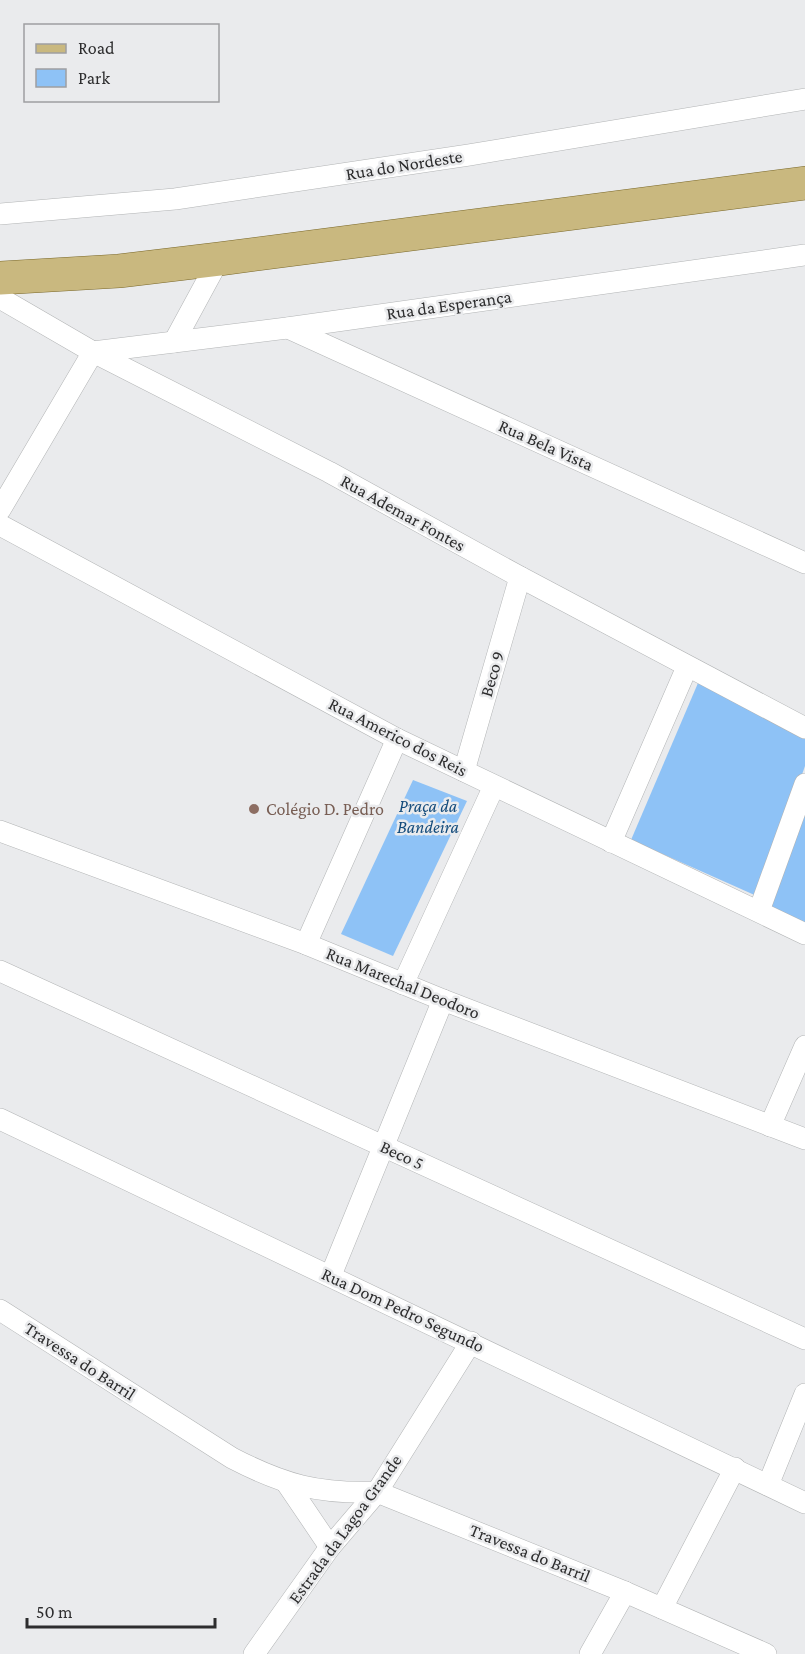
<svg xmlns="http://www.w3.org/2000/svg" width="805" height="1654" font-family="'Crimson Pro',serif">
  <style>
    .green { fill: #8ec2f6 }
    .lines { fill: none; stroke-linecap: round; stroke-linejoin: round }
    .street-casing { stroke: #b2b4b5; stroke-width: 22 }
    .primary-casing { stroke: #7b692b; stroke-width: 34 }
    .street { stroke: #fff; stroke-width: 21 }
    .primary { stroke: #c9b87f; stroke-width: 33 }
    .education-dot { fill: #8d6e63; stroke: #eaebed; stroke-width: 2 }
    .labels { text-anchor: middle; stroke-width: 5; stroke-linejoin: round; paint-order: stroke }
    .street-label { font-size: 18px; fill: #2d2d2e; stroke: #eaebed }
    .park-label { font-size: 18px; font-style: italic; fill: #134b7b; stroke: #eaebed }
    .education-label { font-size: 18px; fill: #785e54; stroke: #eaebed; text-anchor: start }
  </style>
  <rect width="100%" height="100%" fill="#eaebed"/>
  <!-- green -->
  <g class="green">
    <polygon points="698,683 805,737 805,766 759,897 631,840"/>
    <polygon points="413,780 467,801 393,956 341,934"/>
    <polygon points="805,805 805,923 767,906"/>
  </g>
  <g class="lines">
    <defs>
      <g id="street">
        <polyline points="0,214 175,199 469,155 805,99"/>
        <polyline points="0,298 93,352 329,472 520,577 805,728"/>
        <polyline points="288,328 805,563"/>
        <polyline points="174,342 219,259"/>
        <polyline points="0,510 93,352 287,328 805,255"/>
        <polyline points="0,525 397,739 805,934"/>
        <polyline points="464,771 520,577"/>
        <polyline points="0,831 306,944 443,1000 805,1139"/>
        <polyline points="611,842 687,667"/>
        <polyline points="759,911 805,784"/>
        <polyline points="306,944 397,739"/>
        <polyline points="0,971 805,1339"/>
        <polyline points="403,984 494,786"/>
        <polyline points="0,1119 805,1503"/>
        <polyline points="770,1126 805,1046"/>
        <polyline points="331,1275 443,1000"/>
        <path d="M0 1310 232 1458C284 1485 318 1494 377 1492L625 1592 766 1654"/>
        <polyline points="286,1482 330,1547"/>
        <polyline points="768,1485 805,1394"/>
        <polyline points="662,1608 735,1468"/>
        <polyline points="254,1654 330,1547 377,1492 471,1342"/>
        <polyline points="590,1654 625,1592"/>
      </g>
      <polyline id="primary" points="0,278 119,271 219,259 805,183"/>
    </defs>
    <!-- street casing -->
    <use href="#street" class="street-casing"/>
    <!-- primary casing -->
    <use href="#primary" class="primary-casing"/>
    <!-- street -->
    <use href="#street" class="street"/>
    <!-- primary -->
    <use href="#primary" class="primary"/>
  </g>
  <!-- markers -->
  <circle class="education-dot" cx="254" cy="809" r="6"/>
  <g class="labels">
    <!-- street labels -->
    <g class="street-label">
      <text transform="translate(404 165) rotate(-9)" y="6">Rua do Nordeste</text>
      <text transform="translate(449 305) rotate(-8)" y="6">Rua da Esperança</text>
      <text transform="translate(546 445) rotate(24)" y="6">Rua Bela Vista</text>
      <text transform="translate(403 513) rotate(29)" y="6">Rua Ademar Fontes</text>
      <text transform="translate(492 674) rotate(-74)" y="6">Beco 9</text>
      <text transform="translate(398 737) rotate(27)" y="6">Rua Americo dos Reis</text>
      <text transform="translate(403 983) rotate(22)" y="6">Rua Marechal Deodoro</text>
      <text transform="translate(402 1155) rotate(25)" y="6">Beco 5</text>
      <text transform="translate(403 1310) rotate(25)" y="6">Rua Dom Pedro Segundo</text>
      <text transform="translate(80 1361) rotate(33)" y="6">Travessa do Barril</text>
      <text transform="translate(345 1529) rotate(-54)" y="6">Estrada da Lagoa Grande</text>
      <text transform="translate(530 1553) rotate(22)" y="6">Travessa do Barril</text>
    </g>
    <!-- park labels -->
    <g class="park-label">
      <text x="428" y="812">Praça da<tspan x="428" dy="21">Bandeira</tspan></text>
    </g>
    <!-- education labels -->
    <g class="education-label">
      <text x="266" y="815">Colégio D. Pedro</text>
    </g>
  </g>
  <!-- legend -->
  <rect x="24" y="24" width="195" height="78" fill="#eaebed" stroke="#9e9fa1" stroke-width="1.5"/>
  <rect x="36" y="44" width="30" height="9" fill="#c9b87f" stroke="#9e9fa1" stroke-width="1.5"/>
  <text x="78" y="54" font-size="18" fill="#2d2d2e">Road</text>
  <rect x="36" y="69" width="30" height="18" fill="#8ec2f6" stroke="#9e9fa1" stroke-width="1.5"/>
  <text x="78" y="84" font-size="18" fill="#2d2d2e">Park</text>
  <!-- scale -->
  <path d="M27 1618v9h188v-9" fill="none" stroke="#2d2d2e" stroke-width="3"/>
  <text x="36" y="1618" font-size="18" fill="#2d2d2e" stroke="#eaebed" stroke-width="4.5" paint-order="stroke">50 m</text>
</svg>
